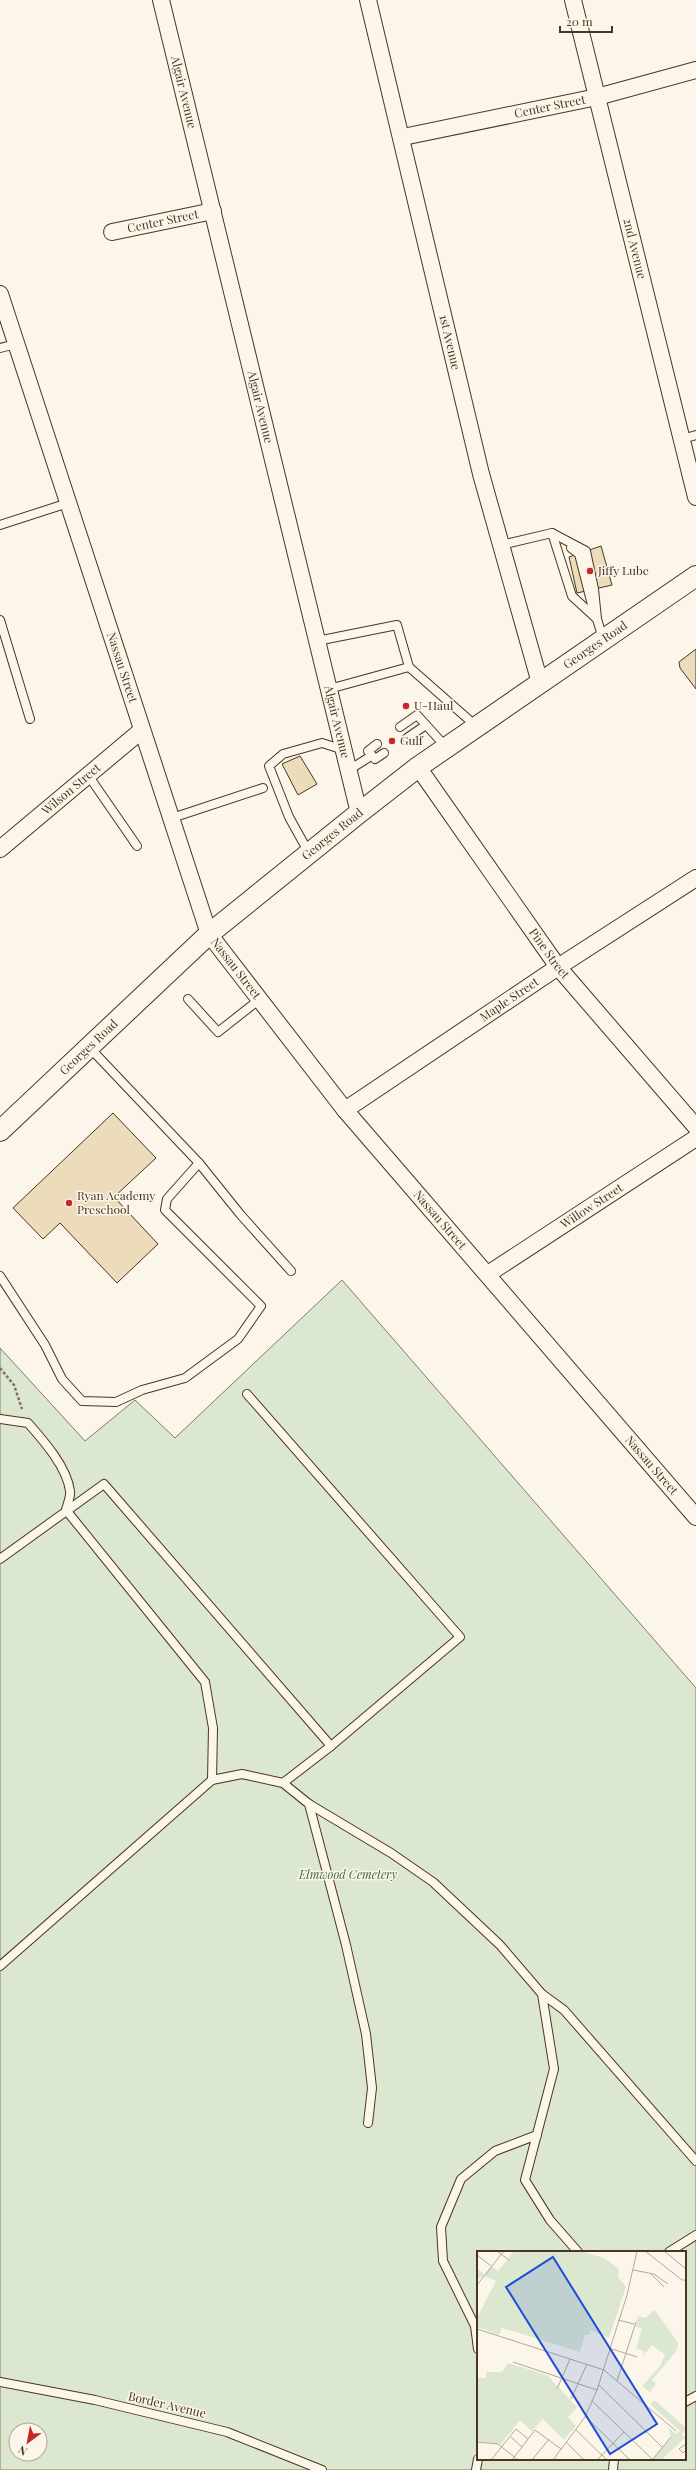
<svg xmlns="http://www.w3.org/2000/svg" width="696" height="2470" font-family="'Playfair Display',serif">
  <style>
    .green { fill: #dce7d0; stroke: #887966; fill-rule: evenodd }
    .building { fill: #ecdcbc; stroke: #4a3520 }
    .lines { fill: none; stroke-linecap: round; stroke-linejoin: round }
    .service-casing { stroke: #4a3520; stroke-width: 10 }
    .minor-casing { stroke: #4a3520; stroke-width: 18 }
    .tertiary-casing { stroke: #4a3520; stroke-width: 22 }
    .path { stroke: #7f6f5c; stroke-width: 2.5; stroke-dasharray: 3 2; stroke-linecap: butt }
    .service { stroke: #fbf6e9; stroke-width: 8 }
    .minor { stroke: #fbf6e9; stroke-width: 16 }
    .tertiary { stroke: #fbf6e9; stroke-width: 20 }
    .poi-dot { fill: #c62828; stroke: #fbf6e9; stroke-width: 1.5 }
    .labels { text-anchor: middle; stroke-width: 3; stroke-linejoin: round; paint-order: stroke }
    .street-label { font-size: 12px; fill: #4a3520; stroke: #fbf6e9 }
    .poi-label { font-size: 12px; fill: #4a3520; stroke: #fbf6e9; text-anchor: start }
    .park-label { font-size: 12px; font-style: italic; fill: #436837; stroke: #fbf6e9 }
    .inset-road { fill: none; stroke: #b4a999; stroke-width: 1 }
    .view { fill: #1d4ed8; fill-opacity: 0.15; stroke: #1d4ed8; stroke-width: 2 }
    .inset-edge { fill: none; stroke: #4a3520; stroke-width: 2 }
  </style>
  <rect width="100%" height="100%" fill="#fbf6e9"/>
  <!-- green -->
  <path class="green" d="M342 1280 696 1688V2470H0V1348L85 1441 135 1400 175 1438ZM478 2252H685V2459H478ZM16 2430H40V2454H16Z"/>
  <!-- building -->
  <g class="building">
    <polygon points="601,546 612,585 577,593 569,557"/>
    <polygon points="696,649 696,689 680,668 679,662"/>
    <polygon points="300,756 317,784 298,795 282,764"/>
    <polygon points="113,1113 156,1158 114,1197 158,1244 117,1283 60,1223 43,1239 13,1208"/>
  </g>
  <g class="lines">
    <defs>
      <g id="service">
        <polyline points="0,348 16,344"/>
        <polyline points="682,439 696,435"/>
        <polyline points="0,525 68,503"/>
        <polyline points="552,533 586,551 594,589 597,619"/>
        <polyline points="501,545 552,533 572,596 597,619 603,639"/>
        <polyline points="571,548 579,554 592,605"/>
        <polyline points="0,620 30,719"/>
        <polyline points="317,641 397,625 409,667 476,726"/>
        <polyline points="329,689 409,667"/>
        <polyline points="400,727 417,715 446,747"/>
        <polyline points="407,738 426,725"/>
        <polyline points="377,744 368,751 375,759 384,753"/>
        <polyline points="349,770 371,756"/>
        <polyline points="88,775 137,846"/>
        <polyline points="172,818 263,788"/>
        <polyline points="309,853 289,817 269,766 283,754 322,743 344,750"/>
        <polyline points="188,999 218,1032 260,999"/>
        <polyline points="89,1047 199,1163 240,1214 291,1271"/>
        <polyline points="0,1276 45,1345 62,1379 82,1401 116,1402 142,1390 185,1378 238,1339 261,1306 165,1210 167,1199 199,1163"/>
        <path d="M0 1419 28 1423C43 1440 67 1467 70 1491 71 1497 67 1505 66 1510L205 1682 213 1728 212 1780"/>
        <polyline points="0,1559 104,1484 331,1746"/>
        <polyline points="283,1783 309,1804 346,1945 366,2034 372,2088 368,2123"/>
        <polyline points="309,1804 391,1853 433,1882 500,1945 542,1994 554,2069 525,2180 550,2220 578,2252"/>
        <polyline points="0,1966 212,1780 242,1774 283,1783 331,1746 460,1637 247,1394"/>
        <polyline points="542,1994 564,2010 696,2161"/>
        <polyline points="669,2252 696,2235"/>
        <polyline points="478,2349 475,2326 443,2261 441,2227 461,2179 495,2151 537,2135"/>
        <polyline points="0,2382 95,2400 227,2432 322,2470"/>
        <polyline points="685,2402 696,2396"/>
        <polyline points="476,2470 478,2459"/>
        <polyline points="613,2470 614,2459"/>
      </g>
      <g id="minor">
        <path id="s1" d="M161 0 359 813"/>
        <path id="s2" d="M368 0 481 474 540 683"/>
        <path id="s3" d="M573 0 696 497"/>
        <path id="s4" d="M403 137 597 97 696 70"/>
        <path id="s5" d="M112 232 213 211"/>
        <path id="s6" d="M0 294 209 934 345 1110 696 1517"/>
        <path id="s7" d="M418 767 558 967 696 1127"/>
        <path id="s8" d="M0 849 142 730"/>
        <path id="s9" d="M345 1110 558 967 696 878"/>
        <path id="s10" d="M488 1274 696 1138"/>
      </g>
      <g id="tertiary">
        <path id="s11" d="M0 1131 209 934 359 813 418 767 696 576"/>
      </g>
    </defs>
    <!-- service casing -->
    <use href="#service" class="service-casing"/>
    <!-- minor casing -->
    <use href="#minor" class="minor-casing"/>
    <!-- tertiary casing -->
    <use href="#tertiary" class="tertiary-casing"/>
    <!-- path -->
    <polyline class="path" points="0,1368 14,1385 22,1409"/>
    <!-- service -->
    <use href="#service" class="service"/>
    <!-- minor -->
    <use href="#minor" class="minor"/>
    <!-- tertiary -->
    <use href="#tertiary" class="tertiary"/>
  </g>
  <!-- markers -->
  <g class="poi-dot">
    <circle cx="590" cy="571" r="4"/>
    <circle cx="406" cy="706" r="4"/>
    <circle cx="392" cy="741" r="4"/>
    <circle cx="69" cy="1203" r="4"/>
  </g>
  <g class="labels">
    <!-- street labels -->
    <g class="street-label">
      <text dy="4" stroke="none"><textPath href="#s1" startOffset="95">Algair Avenue</textPath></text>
      <text dy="4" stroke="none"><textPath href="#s4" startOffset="150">Center Street</textPath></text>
      <text dy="4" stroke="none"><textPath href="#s5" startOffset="52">Center Street</textPath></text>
      <text dy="4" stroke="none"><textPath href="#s3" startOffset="256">2nd Avenue</textPath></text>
      <text dy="4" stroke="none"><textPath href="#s2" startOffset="352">1st Avenue</textPath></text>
      <text dy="4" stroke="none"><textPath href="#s1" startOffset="419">Algair Avenue</textPath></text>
      <text dy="4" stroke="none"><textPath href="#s11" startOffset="770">Georges Road</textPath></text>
      <text dy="4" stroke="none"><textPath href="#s6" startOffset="393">Nassau Street</textPath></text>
      <text dy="4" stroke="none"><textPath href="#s1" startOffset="743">Algair Avenue</textPath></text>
      <text dy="4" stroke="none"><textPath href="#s8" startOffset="93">Wilson Street</textPath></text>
      <text dy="4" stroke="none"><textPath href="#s11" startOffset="446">Georges Road</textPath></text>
      <text dy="4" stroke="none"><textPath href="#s7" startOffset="228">Pine Street</textPath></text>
      <text dy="4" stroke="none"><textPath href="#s6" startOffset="717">Nassau Street</textPath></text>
      <text dy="4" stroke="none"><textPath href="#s9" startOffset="198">Maple Street</textPath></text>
      <text dy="4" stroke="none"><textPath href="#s11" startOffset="122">Georges Road</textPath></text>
      <text dy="4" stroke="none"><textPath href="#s10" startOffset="124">Willow Street</textPath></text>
      <text dy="4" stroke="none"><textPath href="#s6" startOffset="1041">Nassau Street</textPath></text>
      <text dy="4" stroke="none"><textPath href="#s6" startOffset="1365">Nassau Street</textPath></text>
      <text transform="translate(167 2405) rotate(13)" y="4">Border Avenue</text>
    </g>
    <!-- poi labels -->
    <g class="poi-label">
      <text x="598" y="575">Jiffy Lube</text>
      <text x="414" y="710">U-Haul</text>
      <text x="400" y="745">Gulf</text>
      <text x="77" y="1200">Ryan Academy<tspan x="77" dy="14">Preschool</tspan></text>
    </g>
    <!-- park labels -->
    <g class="park-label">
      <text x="348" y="1879">Elmwood Cemetery</text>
    </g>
  </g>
  <!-- overview -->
  <g transform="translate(477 2251)">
    <rect width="209" height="209" fill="#fbf6e9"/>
    <path d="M37 0H104L127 7 142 18 141 26 149 36 132 87 114 79 112 84H108L103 101 25 77 22 84 0 76V67L19 30 7 25 0 28V18L8 24 14 15 21 20ZM178 59 201 92 200 99 175 129 179 133 173 141 165 135 183 115 188 104 175 94 165 106 167 100 159 97 165 78 158 75 161 65 168 67ZM31 112 70 124 100 156 91 166 99 175 87 189 66 168 55 180 43 169 24 193 0 190V127H9V121H25ZM176 150H179L209 177 205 184 208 187 184 209H175L194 186 191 176 198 183 203 180 173 153Z" fill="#dce7d0"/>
    <path class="inset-road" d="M20 0 32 9M168 0 205 29H209M187 0 209 18M0 4 14 15M156 19 177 23 191 33M174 23 187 36M0 34 27 0M141 69 157 73M0 78 127 119 199 180M132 97 160 106M36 111 120 139M140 130 159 71M122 134 185 196M80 138 93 108M94 148 110 113M115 150 175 208M108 165 153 209M99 179 130 209M34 186 45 196M0 191 21 193 41 209M89 191 107 209M209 193 202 198 206 202 209 199M176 208 194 186M14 209 39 178 51 188M35 209 58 179 84 198M55 209 72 188M76 209 108 166 120 139 150 44 160 0M120 209 147 181"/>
    <path class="view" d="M76 6 180 173 133 203 29 36Z"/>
    <rect width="209" height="209" class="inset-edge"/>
  </g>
  <!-- north arrow -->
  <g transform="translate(28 2442) rotate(212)"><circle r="19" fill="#fbf6e9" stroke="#b4a999"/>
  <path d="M0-3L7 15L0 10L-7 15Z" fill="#c62828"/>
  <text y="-6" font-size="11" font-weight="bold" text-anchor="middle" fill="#4a3520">N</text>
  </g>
  <!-- scale -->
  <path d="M560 26v6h52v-6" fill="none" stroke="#4a3520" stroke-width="2"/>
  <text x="566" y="26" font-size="12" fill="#4a3520" stroke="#fbf6e9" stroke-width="3" paint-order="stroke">20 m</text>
</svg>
